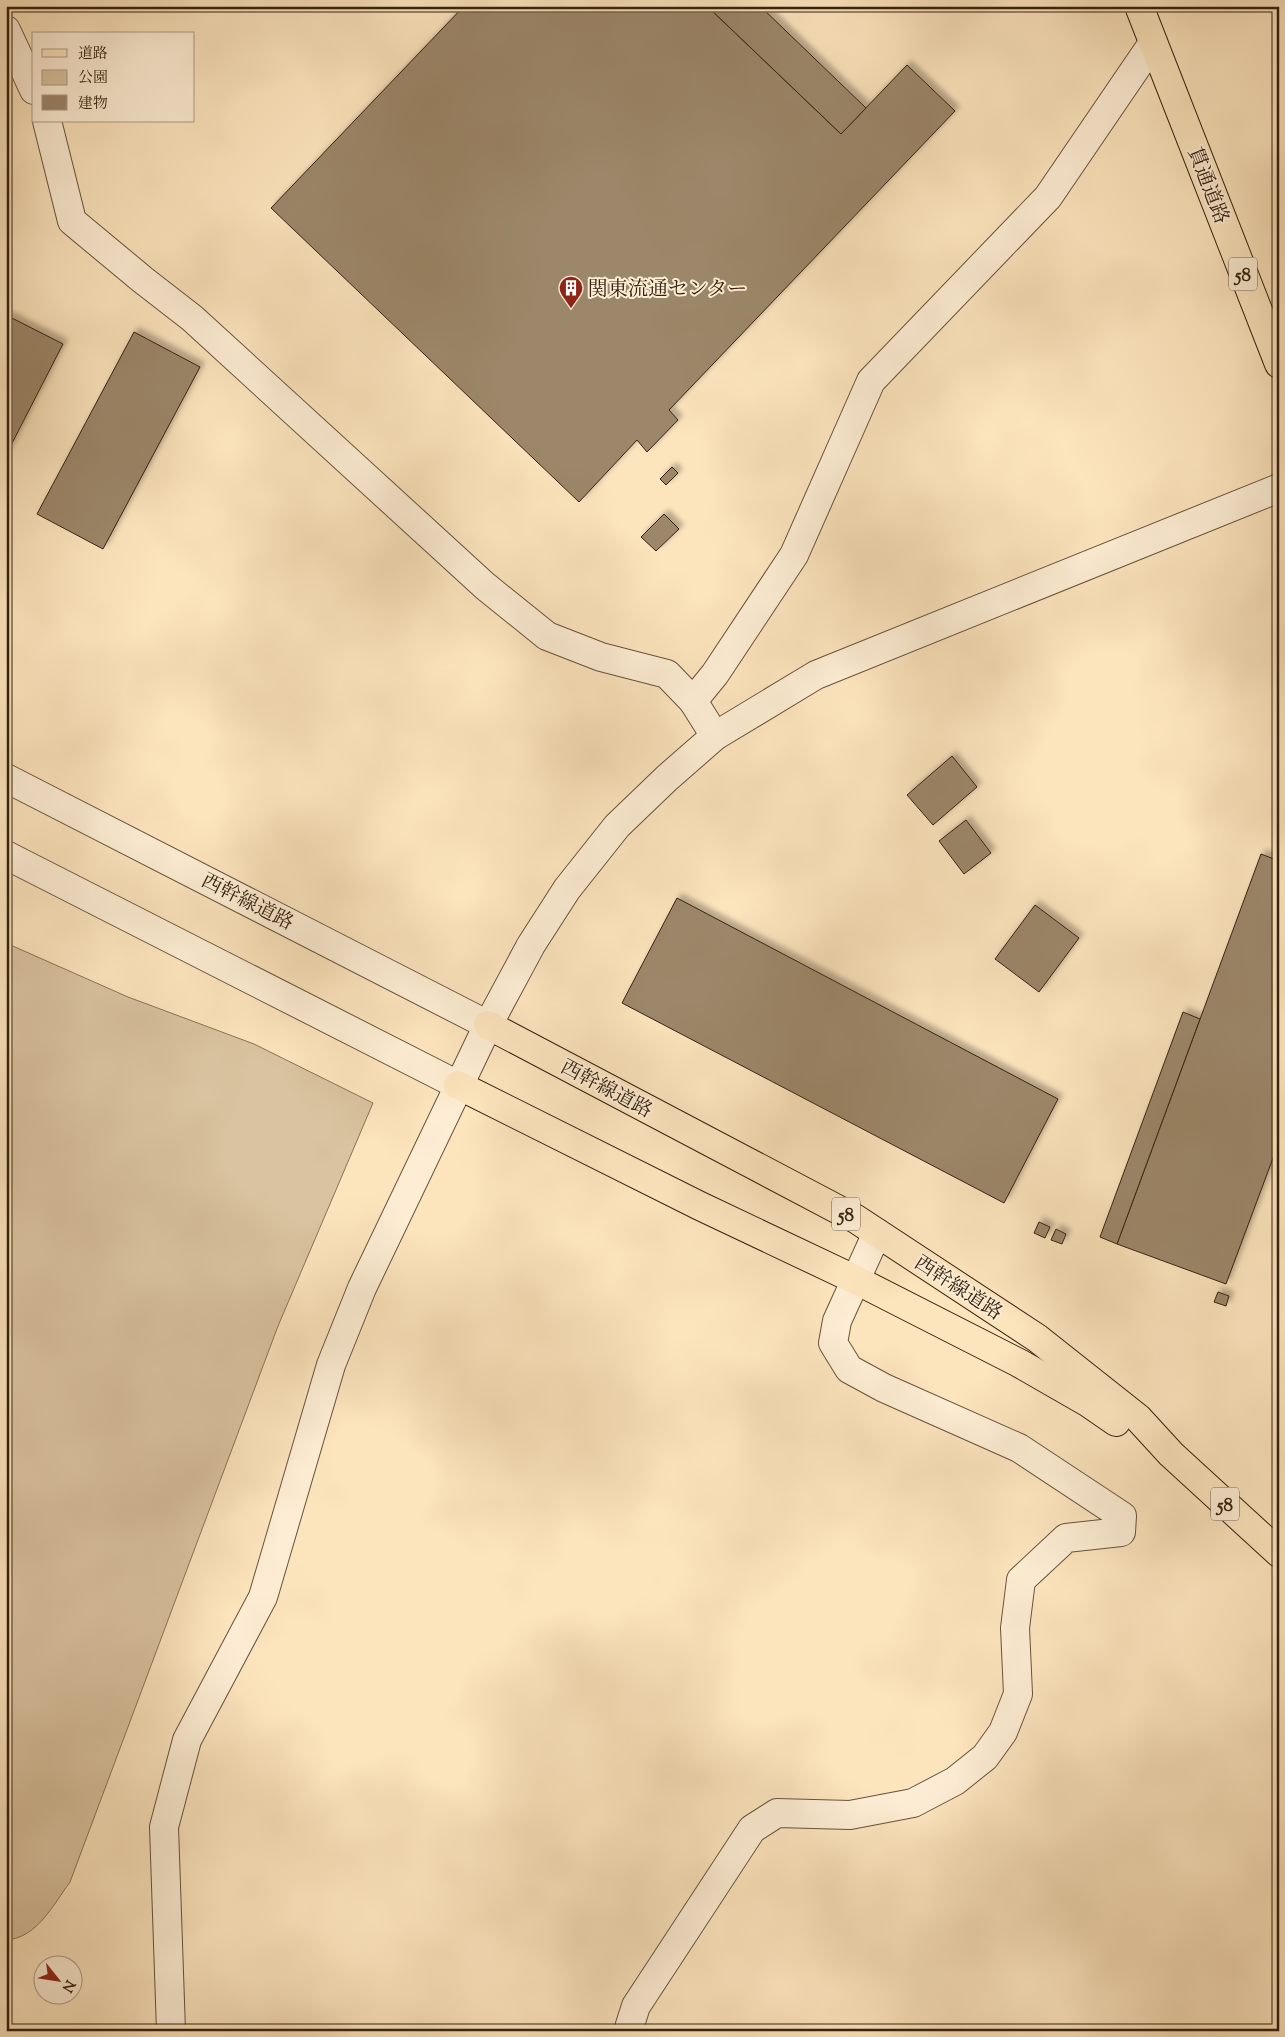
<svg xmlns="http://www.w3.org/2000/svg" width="1285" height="2037" font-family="'Sorts Mill Goudy','Noto Serif JP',serif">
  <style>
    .green { fill: #dac3a0; stroke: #887258 }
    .building { fill: #9c876a; stroke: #352210; filter: url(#shadow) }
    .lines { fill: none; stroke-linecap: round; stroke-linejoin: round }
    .minor-casing { stroke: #67523b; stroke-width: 30 }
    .major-casing { stroke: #352210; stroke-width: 30 }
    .minor { stroke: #fdedd4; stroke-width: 28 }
    .major { stroke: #fce4bd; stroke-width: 28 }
    .labels { text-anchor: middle; stroke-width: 4; stroke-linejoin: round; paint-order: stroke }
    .shield { fill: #fdedd4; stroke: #715f4b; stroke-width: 1 }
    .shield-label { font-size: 19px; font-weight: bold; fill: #352210 }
    .street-label { font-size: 20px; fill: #352210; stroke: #fdedd4 }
    .poi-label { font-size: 20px; fill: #352210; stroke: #fdedd4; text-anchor: start }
  </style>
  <defs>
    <filter id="shadow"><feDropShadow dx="4.5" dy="-4.5" stdDeviation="2.5" flood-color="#0004"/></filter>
  </defs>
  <rect width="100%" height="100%" fill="#fce4bd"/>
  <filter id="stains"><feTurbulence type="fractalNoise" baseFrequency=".004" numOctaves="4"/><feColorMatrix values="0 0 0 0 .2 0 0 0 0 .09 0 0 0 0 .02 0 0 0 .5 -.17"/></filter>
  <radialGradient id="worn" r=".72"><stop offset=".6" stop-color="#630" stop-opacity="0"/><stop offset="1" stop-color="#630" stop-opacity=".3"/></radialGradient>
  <!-- green -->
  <path class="green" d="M6 943 128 997 254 1044 373 1103 278 1326 70 1882C53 1905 37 1938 6 1940Z"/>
  <!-- building -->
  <g class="building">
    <polygon points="464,6 707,6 841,134 907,65 955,111 669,410 678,420 647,452 637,440 579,502 271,208"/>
    <polygon points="707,6 760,6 866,108 841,134"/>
    <polygon points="6,315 63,344 6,455"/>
    <polygon points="134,332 200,367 103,549 37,514"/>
    <polygon points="672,467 678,473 666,485 660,479"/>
    <polygon points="664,514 679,529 656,551 641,537"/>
    <polygon points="952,756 977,787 933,825 907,795"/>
    <polygon points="966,820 991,853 964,874 939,841"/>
    <polygon points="1261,854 1279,861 1279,1142 1226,1284 1117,1244"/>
    <polygon points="677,898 1058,1099 1004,1203 622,1003"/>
    <polygon points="1035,905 1079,938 1039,992 995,959"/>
    <polygon points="1183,1012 1200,1019 1117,1244 1100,1237"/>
    <polygon points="1039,1222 1050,1227 1045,1238 1034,1233"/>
    <polygon points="1056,1229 1066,1234 1062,1244 1051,1240"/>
    <polygon points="1218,1292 1229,1296 1226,1306 1214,1302"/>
  </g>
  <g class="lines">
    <defs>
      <g id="minor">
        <polyline points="6,30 34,90"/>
        <polyline points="47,121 72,221 143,280 192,318 485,586 547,636 601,657 667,674 693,701 715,736"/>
        <polyline points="693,701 715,674 794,555 871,381 1048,197 1153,43"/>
        <polyline points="6,778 488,1025"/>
        <polyline points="6,855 458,1085"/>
        <polyline points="171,2031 164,1827 187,1740 263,1597 331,1365 362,1288 488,1025 531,945 567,889 617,826 667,778 715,736 816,675 1279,488"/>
        <polyline points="628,2031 636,2006 752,1829 777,1813 850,1815 913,1803 955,1781 985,1757 1003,1732 1018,1694 1015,1628 1021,1580 1066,1538 1121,1532 1122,1516 1019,1448 884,1388 849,1369 833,1343 837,1321 877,1233"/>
      </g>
      <g id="major">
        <polyline points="1139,6 1279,364"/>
        <polyline points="488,1025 856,1219 1037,1338 1138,1418 1171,1454 1279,1553"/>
        <polyline points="458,1085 700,1206 854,1279 1019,1363 1087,1402 1116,1422"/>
      </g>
    </defs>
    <!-- minor casing -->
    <use href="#minor" class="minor-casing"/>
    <!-- major casing -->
    <use href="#major" class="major-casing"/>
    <!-- minor -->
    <use href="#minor" class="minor"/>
    <!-- major -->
    <use href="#major" class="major"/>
  </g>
  <!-- icons -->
  <defs>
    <symbol id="building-pin" viewBox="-11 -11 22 30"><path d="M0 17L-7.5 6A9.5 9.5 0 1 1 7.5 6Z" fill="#8f2418" stroke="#fdedd4"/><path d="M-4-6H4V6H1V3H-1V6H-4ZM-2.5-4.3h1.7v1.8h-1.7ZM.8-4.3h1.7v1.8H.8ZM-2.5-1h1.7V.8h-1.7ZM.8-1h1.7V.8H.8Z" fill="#fff"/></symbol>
  </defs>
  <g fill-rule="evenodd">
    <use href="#building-pin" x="557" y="274" width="28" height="38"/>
  </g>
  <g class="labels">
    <!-- shield labels -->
    <g class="shield">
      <rect x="1229" y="257.5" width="28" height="33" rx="4"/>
      <rect x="832" y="1197.5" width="28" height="33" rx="4"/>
      <rect x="1211" y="1487.5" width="28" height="33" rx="4"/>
    </g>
    <g class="shield-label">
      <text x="1243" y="281">58</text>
      <text x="846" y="1221">58</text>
      <text x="1225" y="1511">58</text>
    </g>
    <!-- street labels -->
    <g class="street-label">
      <text transform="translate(1209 185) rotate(69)" y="7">貫通道路</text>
      <text transform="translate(248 901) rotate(27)" y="7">西幹線道路</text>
      <text transform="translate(607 1088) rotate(28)" y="7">西幹線道路</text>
      <text transform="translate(959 1287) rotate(33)" y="7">西幹線道路</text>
    </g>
    <!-- poi labels -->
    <g class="poi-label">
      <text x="588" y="295">関東流通センター</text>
    </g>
  </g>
  <!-- margin -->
  <rect width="1285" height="2037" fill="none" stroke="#fce4bd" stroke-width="25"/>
  <rect x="8" y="8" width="1270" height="2022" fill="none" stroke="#352210" stroke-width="2.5"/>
  <rect x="12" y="12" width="1260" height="2012" fill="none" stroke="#352210"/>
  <!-- legend -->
  <rect x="32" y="32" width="162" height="90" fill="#fdedd4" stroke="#ad9c86"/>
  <rect x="42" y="49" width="25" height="8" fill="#fce4bd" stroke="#ad9c86"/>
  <text x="78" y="58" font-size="15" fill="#352210">道路</text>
  <rect x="42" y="70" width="25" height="15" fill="#dac3a0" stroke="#ad9c86"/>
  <text x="78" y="82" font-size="15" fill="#352210">公園</text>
  <rect x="42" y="95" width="25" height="15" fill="#9c876a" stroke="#ad9c86"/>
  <text x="78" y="108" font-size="15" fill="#352210">建物</text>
  <!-- north arrow -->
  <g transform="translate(58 1980) rotate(120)"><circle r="24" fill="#fdedd4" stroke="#ad9c86"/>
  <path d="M0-4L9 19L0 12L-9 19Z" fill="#8f2418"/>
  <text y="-8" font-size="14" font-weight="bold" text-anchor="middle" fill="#352210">N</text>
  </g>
  <rect width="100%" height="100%" filter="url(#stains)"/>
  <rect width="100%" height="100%" fill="url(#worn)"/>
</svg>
